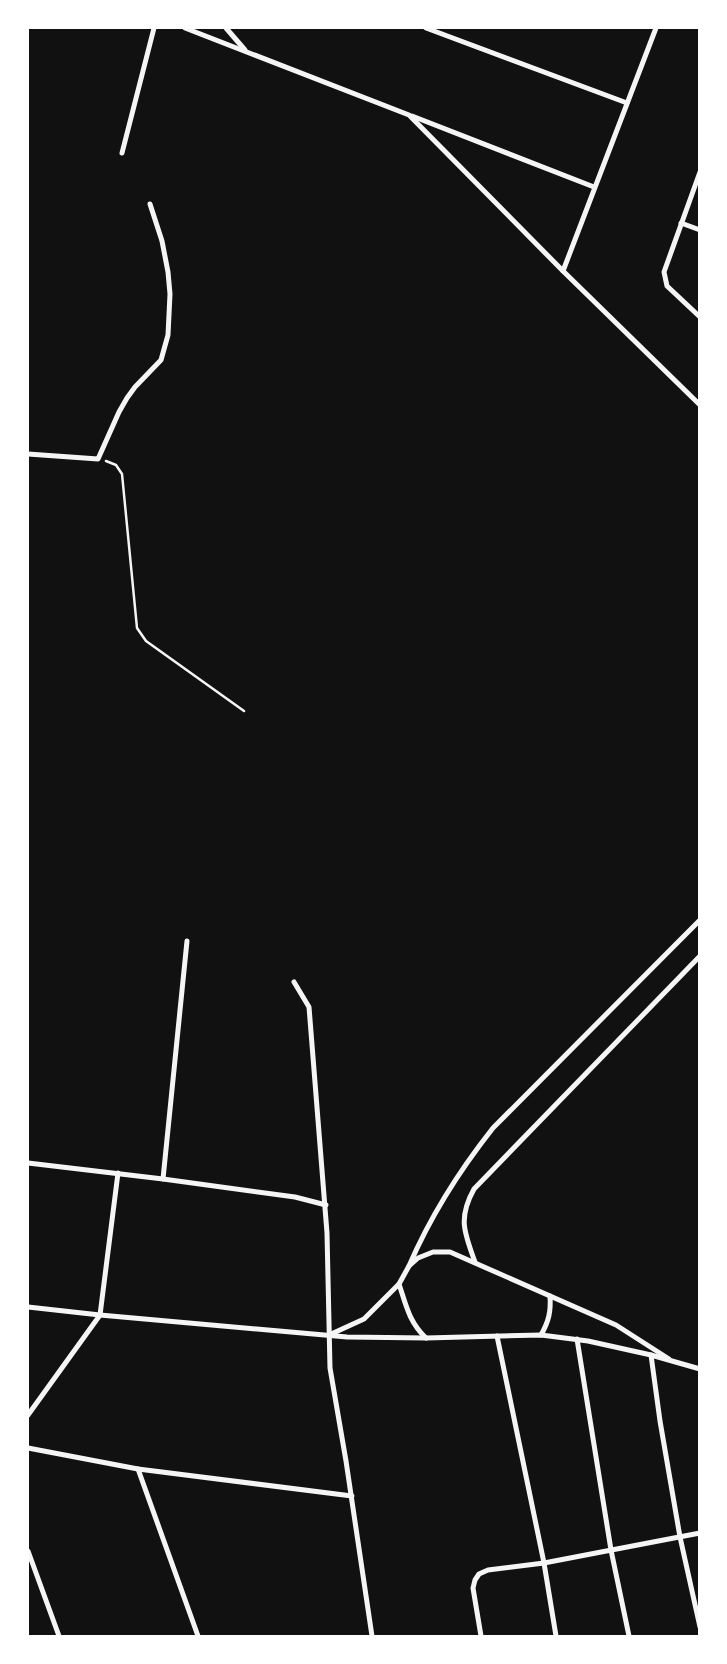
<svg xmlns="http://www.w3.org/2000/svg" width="727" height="1664" font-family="Arial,sans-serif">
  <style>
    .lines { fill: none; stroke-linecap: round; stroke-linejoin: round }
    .path { stroke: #f5f5f5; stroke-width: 2.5 }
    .minor { stroke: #f5f5f5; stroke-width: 5 }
  </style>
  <rect width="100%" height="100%" fill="#111"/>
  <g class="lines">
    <!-- path -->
    <polyline class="path" points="106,461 116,465 122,474 137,628 146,641 244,711"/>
    <!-- minor -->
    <g class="minor">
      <polyline points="185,28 409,115 563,271 700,405"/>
      <polyline points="226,28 245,50"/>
      <polyline points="426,28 627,103"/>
      <polyline points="412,116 594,187"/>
      <polyline points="122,153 154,28"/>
      <polyline points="700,172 664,272 667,286 700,317"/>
      <polyline points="681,223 700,230"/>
      <polyline points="563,271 656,28"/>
      <polyline points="28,454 98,459 119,412 127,398 135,387 161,360 168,335 170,294 168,272 162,241 150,204"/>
      <polyline points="294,982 309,1007 327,1233 330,1368 346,1461 372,1636"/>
      <polyline points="28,1163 163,1179 295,1197 326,1205"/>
      <polyline points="163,1179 187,941"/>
      <path d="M475 1262C464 1232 458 1218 474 1189L700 956"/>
      <path d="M409 1266C431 1215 459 1171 493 1128L700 920"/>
      <path d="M399 1284C406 1305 409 1322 426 1338"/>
      <polyline points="28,1307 100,1315 347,1337 426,1338 541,1335 588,1341 651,1355 700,1369"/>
      <polyline points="329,1335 364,1319 399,1284 409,1266 418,1258 433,1252 450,1252 616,1325 669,1359"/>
      <path d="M541 1335C549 1321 551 1311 550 1296"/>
      <polyline points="497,1336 544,1563 556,1636"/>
      <polyline points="577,1339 611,1550 629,1636"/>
      <polyline points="651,1355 660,1421 680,1537 700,1627"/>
      <polyline points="28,1415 100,1315 118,1173"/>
      <polyline points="28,1448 138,1469 198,1636"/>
      <polyline points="138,1469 352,1496"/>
      <polyline points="28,1551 59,1636"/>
      <polyline points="481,1636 473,1588 475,1580 479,1574 488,1570 544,1563 700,1533"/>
    </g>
  </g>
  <!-- border -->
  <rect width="727" height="1664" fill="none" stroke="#ffffff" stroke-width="58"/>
</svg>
